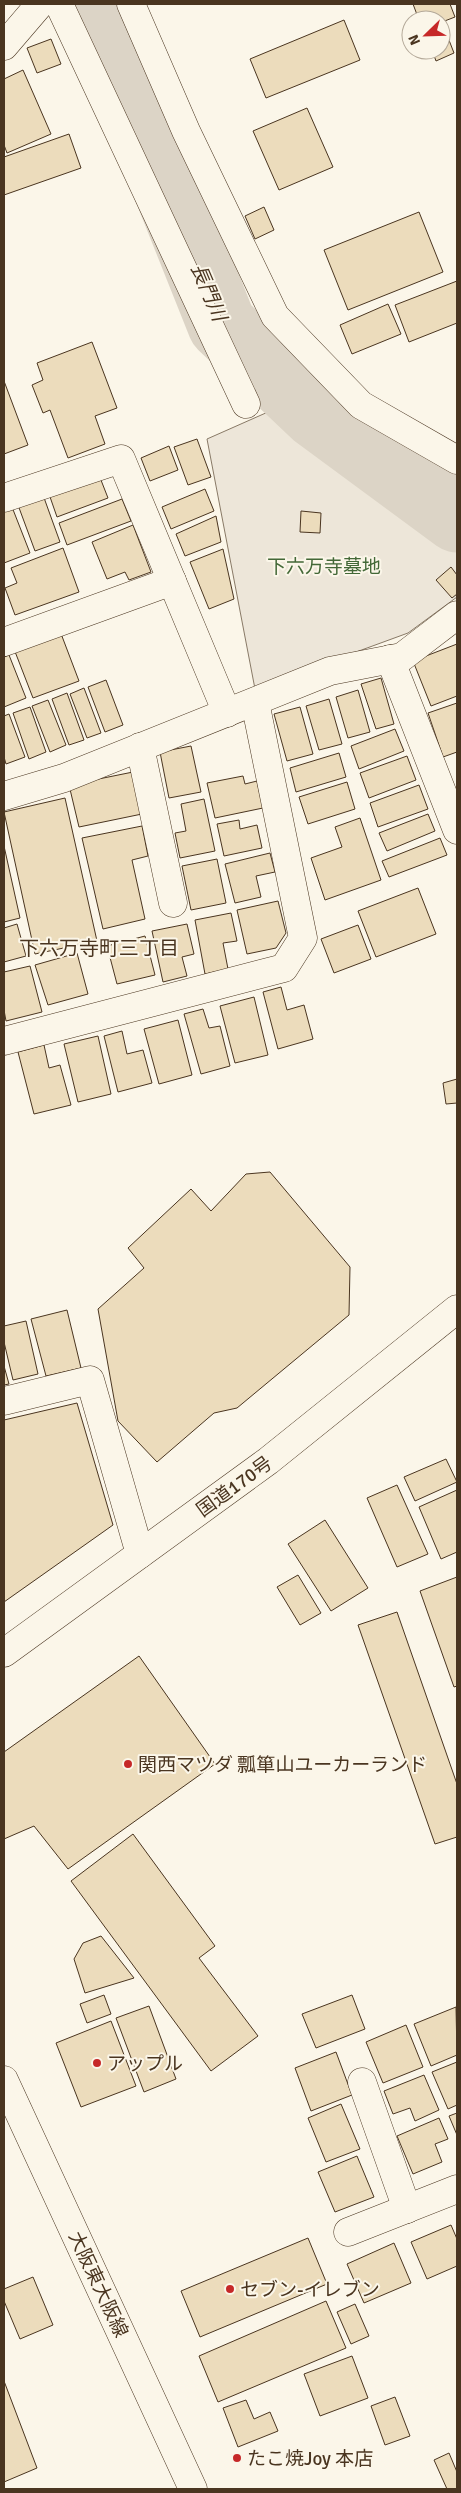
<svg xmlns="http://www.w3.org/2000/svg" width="461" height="2493" font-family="Signika,'Noto Sans JP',sans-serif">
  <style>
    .green { fill: #ede6d9; stroke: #887966 }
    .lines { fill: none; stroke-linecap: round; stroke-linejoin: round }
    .river { stroke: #dcd4c6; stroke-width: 69 }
    .building { fill: #ecdcbc; stroke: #4a3520 }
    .minor-casing { stroke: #4a3520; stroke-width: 29 }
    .major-casing { stroke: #4a3520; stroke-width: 29 }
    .highway-casing { stroke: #4a3520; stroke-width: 29 }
    .minor { stroke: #fbf6e9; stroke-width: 28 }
    .major { stroke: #fbf6e9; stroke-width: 28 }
    .highway { stroke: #fbf6e9; stroke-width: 28 }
    .poi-dot { fill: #c62828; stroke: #fbf6e9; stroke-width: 2 }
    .labels { text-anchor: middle; stroke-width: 4; stroke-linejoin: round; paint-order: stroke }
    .park-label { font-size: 19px; fill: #436837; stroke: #fbf6e9 }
    .street-label { font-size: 19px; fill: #4a3520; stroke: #fbf6e9 }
    .poi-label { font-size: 19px; fill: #4a3520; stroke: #fbf6e9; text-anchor: start }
    .water-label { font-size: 20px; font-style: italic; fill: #4a3520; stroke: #fbf6e9 }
    .neighbourhood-label { font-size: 20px; fill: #4a3520; stroke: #fbf6e9 }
  </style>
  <rect width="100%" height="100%" fill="#fbf6e9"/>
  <!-- green -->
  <polygon class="green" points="268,412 457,551 457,597 408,633 255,689 207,439"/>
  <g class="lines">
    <!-- river -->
    <polyline class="river" points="94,4 222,325 316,414 457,518"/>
  </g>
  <!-- building -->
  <g class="building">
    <polygon points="413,4 450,4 455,17 442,22 454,53 436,61 432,50 441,50 441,20 419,20"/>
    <polygon points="344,20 360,60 266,98 250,59"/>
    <polygon points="51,39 61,64 37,73 27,48"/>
    <polygon points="23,70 51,134 7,153 4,145 4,79"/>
    <polygon points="307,108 333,167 279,190 253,131"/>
    <polygon points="69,134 81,168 4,195 4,157"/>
    <polygon points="264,207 274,230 255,239 245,216"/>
    <polygon points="419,212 443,272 348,310 324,250"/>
    <polygon points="457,281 457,323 409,342 395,305"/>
    <polygon points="388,304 401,334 352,354 340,325"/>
    <polygon points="92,342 117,408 95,416 105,444 68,458 50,410 43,413 32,385 43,380 37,363"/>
    <polygon points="4,381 28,445 4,454"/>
    <polygon points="197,439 211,477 188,485 174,447"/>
    <polygon points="169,446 178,470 150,481 141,458"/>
    <polygon points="99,475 108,498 57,517 49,494"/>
    <polygon points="205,489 214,511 171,529 162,507"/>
    <polygon points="43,495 60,542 35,551 18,505"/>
    <polygon points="122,499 131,521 67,545 59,523"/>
    <polygon points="12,507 30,553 4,563 4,510"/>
    <polygon points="301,511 321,513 320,533 300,532"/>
    <polygon points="216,516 221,542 185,556 176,534"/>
    <polygon points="133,525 151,572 129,580 125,572 107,579 92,542"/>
    <polygon points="63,548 79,592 15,615 5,588 17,583 11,568"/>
    <polygon points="223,549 234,599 209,609 190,562"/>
    <polygon points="451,567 457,575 457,594 452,598 436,580"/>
    <polygon points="60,631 79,681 33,698 14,649"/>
    <polygon points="457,644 457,696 431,706 413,661"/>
    <polygon points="9,655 26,698 4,707 4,657"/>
    <polygon points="381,678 394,724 376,729 361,684"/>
    <polygon points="106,680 123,725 105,732 88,687"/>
    <polygon points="84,688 101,733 87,738 70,694"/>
    <polygon points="358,690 370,732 348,738 336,697"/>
    <polygon points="67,693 84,740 69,745 52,699"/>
    <polygon points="329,699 342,744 319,750 306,706"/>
    <polygon points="48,700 66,745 50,752 32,706"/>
    <polygon points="457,703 457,752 443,757 428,713"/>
    <polygon points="30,707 46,752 29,759 13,713"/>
    <polygon points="300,707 313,754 287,761 274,714"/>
    <polygon points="9,714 25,757 6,764 4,757 4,716"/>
    <polygon points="395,729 404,751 359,769 351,746"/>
    <polygon points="191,746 201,792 169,798 160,752"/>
    <polygon points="339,753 346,777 296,792 290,768"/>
    <polygon points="407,756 416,780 369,798 360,773"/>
    <polygon points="133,772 142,814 79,827 69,785"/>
    <polygon points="243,776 245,784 257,781 263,808 215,818 207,783"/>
    <polygon points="347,782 355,809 308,824 299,797"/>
    <polygon points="419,785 428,809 378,827 370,803"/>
    <polygon points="65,798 97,941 35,954 4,812"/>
    <polygon points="204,799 215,851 180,858 175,833 186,831 181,804"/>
    <polygon points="428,814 435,831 387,851 379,833"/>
    <polygon points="360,818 381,880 325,900 311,858 342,847 335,827"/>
    <polygon points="239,820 240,829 257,825 262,848 224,856 217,824"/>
    <polygon points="142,826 148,856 132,860 145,919 103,929 82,838"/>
    <polygon points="440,838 447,855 389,877 382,861"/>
    <polygon points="4,846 20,918 4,922"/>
    <polygon points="270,853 275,872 256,876 261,897 235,903 225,864"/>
    <polygon points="217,859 226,903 191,910 182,866"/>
    <polygon points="418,888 436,934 376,957 358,911"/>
    <polygon points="278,901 286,933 276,948 247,954 237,910"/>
    <polygon points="231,913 237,941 223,943 228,969 205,974 195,920"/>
    <polygon points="17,924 26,956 4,962 4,928"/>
    <polygon points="187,924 194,954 182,957 187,976 163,982 152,931"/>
    <polygon points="358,925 371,959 334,973 321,939"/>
    <polygon points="145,936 155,975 117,984 107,946"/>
    <polygon points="77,953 88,994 48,1005 35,965"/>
    <polygon points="30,966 42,1012 6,1021 4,1010 4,972"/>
    <polygon points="281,987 287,1010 304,1005 313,1039 278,1049 263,992"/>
    <polygon points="254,997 268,1055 235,1063 220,1006"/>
    <polygon points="203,1009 209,1028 220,1026 230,1066 201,1074 184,1014"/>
    <polygon points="178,1020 192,1075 159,1084 144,1029"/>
    <polygon points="122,1031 127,1054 143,1050 152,1083 118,1092 104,1036"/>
    <polygon points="98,1036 111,1094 78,1102 64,1044"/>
    <polygon points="44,1045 49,1068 60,1065 71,1105 34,1114 18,1052"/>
    <polygon points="457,1079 457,1103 446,1104 443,1083"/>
    <polygon points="270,1172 350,1267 349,1315 237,1408 214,1413 157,1462 118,1421 98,1309 144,1268 128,1248 191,1189 211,1211 246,1174"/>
    <polygon points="67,1310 81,1368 46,1376 31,1319"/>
    <polygon points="26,1321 38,1374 13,1380 4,1342 4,1326"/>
    <polygon points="4,1366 9,1384 4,1385"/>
    <polygon points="77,1403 113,1525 4,1602 4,1420"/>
    <polygon points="446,1459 457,1482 415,1501 404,1477"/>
    <polygon points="397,1485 428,1554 397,1567 367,1498"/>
    <polygon points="457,1490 457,1552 441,1559 419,1507"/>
    <polygon points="325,1520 368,1588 331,1611 288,1544"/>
    <polygon points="298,1575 321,1613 300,1625 277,1587"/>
    <polygon points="457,1577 457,1686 454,1687 420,1591"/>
    <polygon points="397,1612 457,1784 457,1837 435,1844 358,1625"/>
    <polygon points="139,1656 215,1764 68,1869 34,1826 4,1839 4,1752"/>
    <polygon points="133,1834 215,1946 199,1958 258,2036 211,2071 71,1881"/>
    <polygon points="101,1936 134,1978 85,1993 74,1959 83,1943"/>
    <polygon points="104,1995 111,2014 87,2023 80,2004"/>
    <polygon points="352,1995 365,2029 316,2048 302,2014"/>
    <polygon points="149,2006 176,2079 144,2092 116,2018"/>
    <polygon points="456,2007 457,2055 431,2066 414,2024"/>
    <polygon points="111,2021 136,2086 81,2107 56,2043"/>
    <polygon points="406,2025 423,2067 383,2083 366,2042"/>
    <polygon points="336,2052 352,2095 311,2111 295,2068"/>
    <polygon points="457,2062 457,2105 448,2109 432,2072"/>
    <polygon points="424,2075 439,2110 415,2121 410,2108 393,2114 384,2091"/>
    <polygon points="341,2104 360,2149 326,2162 308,2118"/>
    <polygon points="457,2113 457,2135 449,2116"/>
    <polygon points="439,2118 448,2139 435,2144 442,2162 413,2174 397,2136"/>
    <polygon points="357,2156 374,2197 335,2212 318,2172"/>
    <polygon points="451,2225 457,2239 457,2266 427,2279 411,2242"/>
    <polygon points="308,2238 327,2284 200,2337 181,2291"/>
    <polygon points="394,2243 411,2283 364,2303 347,2264"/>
    <polygon points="33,2277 53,2325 20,2339 4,2301 4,2289"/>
    <polygon points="326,2301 346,2348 218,2402 199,2356"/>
    <polygon points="355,2304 369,2336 351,2344 337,2312"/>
    <polygon points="352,2356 368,2398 320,2416 304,2374"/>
    <polygon points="4,2381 37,2468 4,2482"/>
    <polygon points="395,2397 410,2436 385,2445 371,2406"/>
    <polygon points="246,2400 254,2419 270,2412 278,2431 238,2447 223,2408"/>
    <polygon points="449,2453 457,2472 457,2489 447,2489 434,2460"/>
  </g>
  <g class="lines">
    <defs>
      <g id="minor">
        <polyline points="59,4 246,404"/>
        <polyline points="131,4 186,131 275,316 361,405 457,460"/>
        <polyline points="4,46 40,4"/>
        <polyline points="4,498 121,459 227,713"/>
        <polyline points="4,642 172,581"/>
        <polyline points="390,659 457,830"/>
        <polyline points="140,747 173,903"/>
        <polyline points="4,796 64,778 330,671 402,657 457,615"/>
        <polyline points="4,1041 284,968 303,938 255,702"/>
        <polyline points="4,1401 90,1380 140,1554"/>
        <polyline points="362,2082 407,2209"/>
        <polyline points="348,2232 457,2189"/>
      </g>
      <polyline id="major" points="4,2080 193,2489"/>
      <polyline id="highway" points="4,1653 268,1461 457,1309"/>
    </defs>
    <!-- minor casing -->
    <use href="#minor" class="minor-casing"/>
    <!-- major casing -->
    <use href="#major" class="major-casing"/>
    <!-- highway casing -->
    <use href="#highway" class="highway-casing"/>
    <!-- minor -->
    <use href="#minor" class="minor"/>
    <!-- major -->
    <use href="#major" class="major"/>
    <!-- highway -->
    <use href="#highway" class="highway"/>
  </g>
  <!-- markers -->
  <g class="poi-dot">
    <circle cx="128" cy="1764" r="5"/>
    <circle cx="97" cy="2063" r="5"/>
    <circle cx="230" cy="2289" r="5"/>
    <circle cx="237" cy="2458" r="5"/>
  </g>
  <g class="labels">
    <!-- park labels -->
    <g class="park-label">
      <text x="324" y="573">下六万寺墓地</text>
    </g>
    <!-- street labels -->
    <g class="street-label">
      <text transform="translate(234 1486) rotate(-36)" y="7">国道170号</text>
      <text transform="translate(99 2284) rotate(65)" y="7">大阪東大阪線</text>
    </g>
    <!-- poi labels -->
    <g class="poi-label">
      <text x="138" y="1771">関西マツダ 瓢箪山ユーカーランド</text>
      <text x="107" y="2070">アップル</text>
      <text x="240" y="2296">セブン-イレブン</text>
      <text x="247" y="2465">たこ焼Joy 本店</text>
    </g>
    <!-- water labels -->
    <g class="water-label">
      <text transform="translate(209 292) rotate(67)" y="7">長門川</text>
    </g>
    <!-- neighbourhood labels -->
    <g class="neighbourhood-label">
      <text x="99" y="955">下六万寺町三丁目</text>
    </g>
  </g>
  <!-- border -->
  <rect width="461" height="2493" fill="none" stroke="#4a3520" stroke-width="10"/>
  <!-- north arrow -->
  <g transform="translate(426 35) rotate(247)"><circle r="24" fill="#fbf6e9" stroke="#b4a999"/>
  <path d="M0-4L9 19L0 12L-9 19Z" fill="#c62828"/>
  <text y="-8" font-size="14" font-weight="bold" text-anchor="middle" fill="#4a3520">N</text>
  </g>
</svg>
